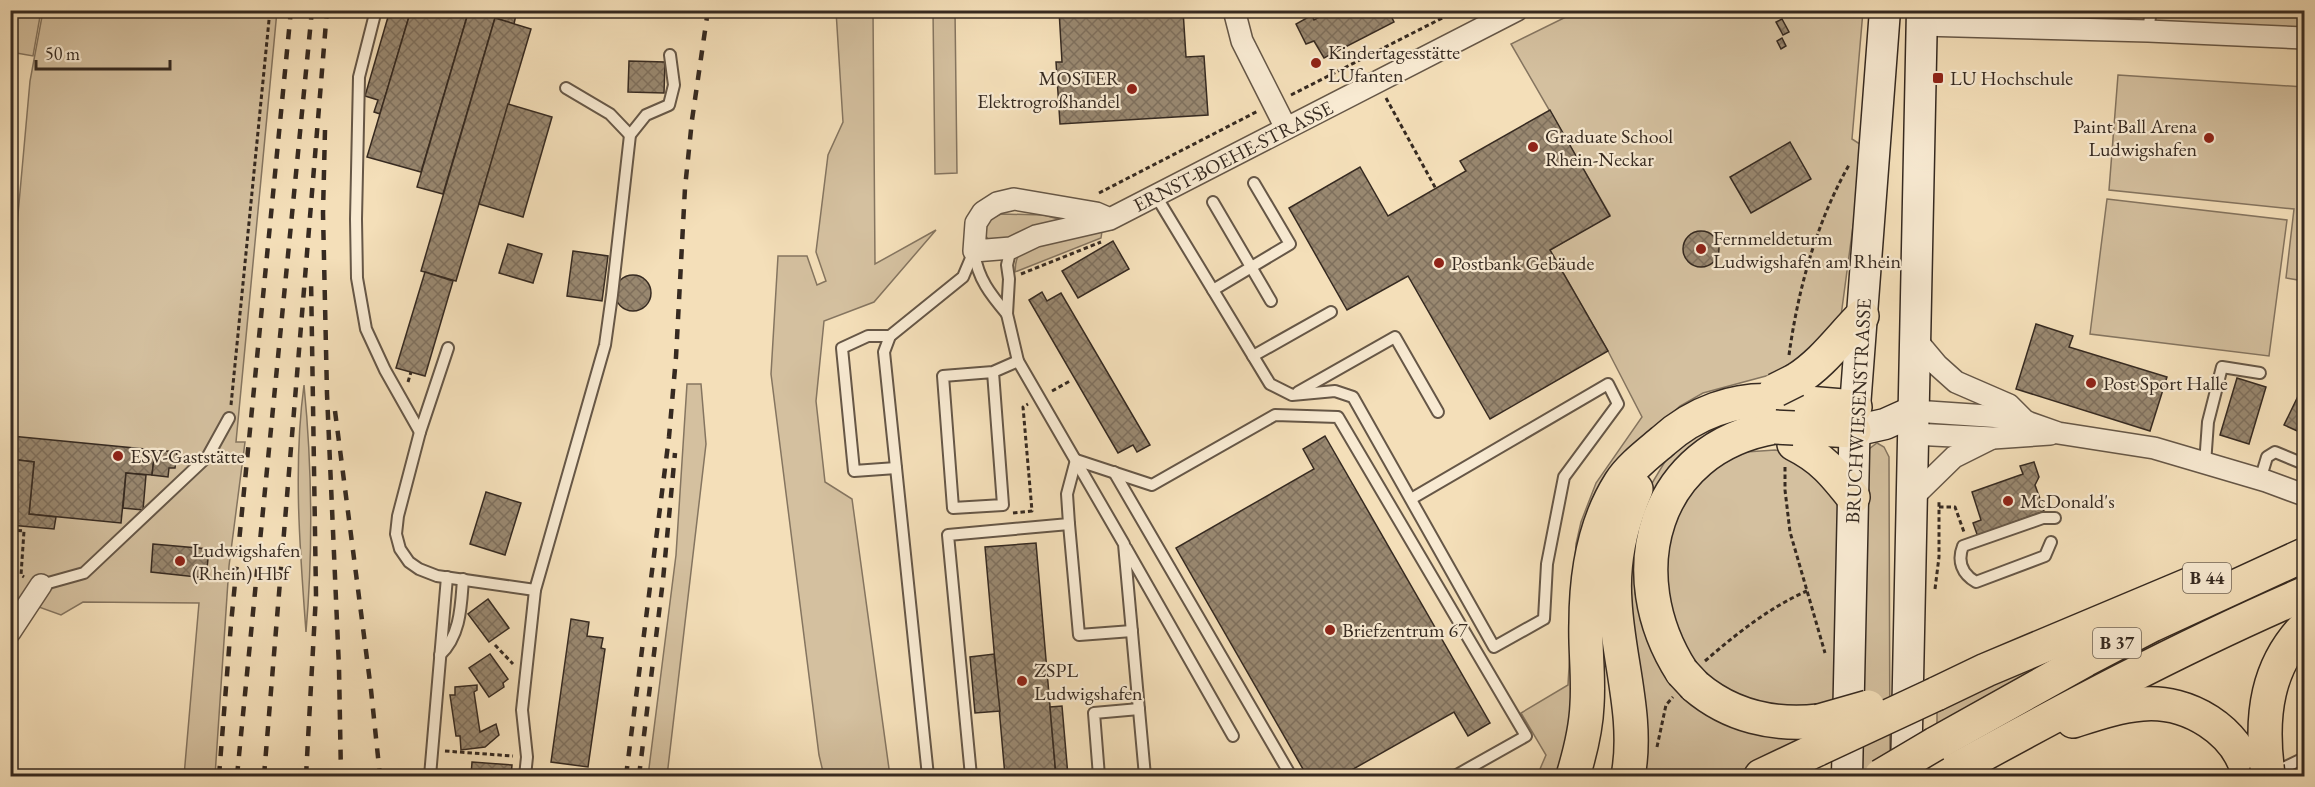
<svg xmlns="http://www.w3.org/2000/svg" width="2315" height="787" font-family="'EB Garamond',serif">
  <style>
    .green { fill: #d4c09f; stroke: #857560; stroke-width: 1.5 }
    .building { fill: url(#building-cross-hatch); stroke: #362a21; stroke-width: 1.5 }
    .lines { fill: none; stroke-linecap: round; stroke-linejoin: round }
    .service-casing { stroke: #665747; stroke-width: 14 }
    .minor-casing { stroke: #665747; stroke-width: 24 }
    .secondary-casing { stroke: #362a21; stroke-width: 33 }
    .trunk-casing { stroke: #362a21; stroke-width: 36 }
    .motorway-casing { stroke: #362a21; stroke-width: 36 }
    .path { stroke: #362a21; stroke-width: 3; stroke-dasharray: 4.5 3; stroke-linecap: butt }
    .service { stroke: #f8ead2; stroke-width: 10 }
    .minor { stroke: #f8ead2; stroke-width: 21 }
    .secondary { stroke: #f8ead2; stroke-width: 30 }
    .trunk { stroke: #f4dfb9; stroke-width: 33 }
    .motorway { stroke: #f4dfb9; stroke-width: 33 }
    .rail { stroke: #362a21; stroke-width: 4.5; stroke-dasharray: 10 10; stroke-linecap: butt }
    .trunk-bridge-casing { stroke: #362a21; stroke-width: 36; stroke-linecap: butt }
    .motorway-bridge-casing { stroke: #362a21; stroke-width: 36; stroke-linecap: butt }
    .trunk-bridge { stroke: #f4dfb9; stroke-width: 33 }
    .motorway-bridge { stroke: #f4dfb9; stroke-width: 33 }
    .poi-dot { fill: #8f2418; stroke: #f8ead2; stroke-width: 2 }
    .labels { text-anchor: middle; stroke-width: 4.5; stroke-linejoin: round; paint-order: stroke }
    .shield { fill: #f8ead2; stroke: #706456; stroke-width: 1.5 }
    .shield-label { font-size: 18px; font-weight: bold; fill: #362a21 }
    .poi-label { font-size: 20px; fill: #362a21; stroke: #f8ead2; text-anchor: start }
    .street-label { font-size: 20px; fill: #362a21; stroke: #f8ead2 }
  </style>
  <defs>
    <pattern id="building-cross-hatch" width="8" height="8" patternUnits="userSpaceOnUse" patternTransform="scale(1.5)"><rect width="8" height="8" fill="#998870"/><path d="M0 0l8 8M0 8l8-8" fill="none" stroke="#7e6f5c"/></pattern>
  </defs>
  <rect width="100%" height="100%" fill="#f4dfb9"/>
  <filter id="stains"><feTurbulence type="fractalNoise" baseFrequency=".00333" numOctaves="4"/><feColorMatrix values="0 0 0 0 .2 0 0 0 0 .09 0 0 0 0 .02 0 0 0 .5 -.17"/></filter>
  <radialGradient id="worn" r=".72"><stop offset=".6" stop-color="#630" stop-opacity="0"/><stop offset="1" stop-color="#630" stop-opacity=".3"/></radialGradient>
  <!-- green -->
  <g class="green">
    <polygon points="10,11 41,11 33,56 11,52"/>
    <polygon points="43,11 277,11 236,442 245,442 229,566 215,776 184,776 199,603 83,602 61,615 11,597 11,292 30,81"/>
    <polygon points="836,11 873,11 875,264 936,230 874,302 824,321 816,401 825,482 852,499 890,776 824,776 819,755 771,374 778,256 807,256 817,285 826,281 816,252 828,155 843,122"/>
    <polygon points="933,11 955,11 957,173 935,174"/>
    <polygon points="1578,11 1863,11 1852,139 1866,148 1862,187 1853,226 1841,316 1813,356 1777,373 1703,393 1680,406 1640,443 1578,683 1562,776 1537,776 1546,755 1521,713 1568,685 1576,544 1581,522 1596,483 1642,417 1608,351 1550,250 1610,215 1511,44"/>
    <polygon points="1983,11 2304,11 2304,29"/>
    <polygon points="2118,75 2304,87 2304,281 2286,278 2294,209 2109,190"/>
    <polygon points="2107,199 2287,220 2269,356 2090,334"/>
    <polygon points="1001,214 1044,215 1072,223 1015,240 990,241 984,234 984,222"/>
    <path d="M1102 231 1101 238 1015 272C1015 265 1017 255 1023 250 1036 239 1084 234 1102 231Z"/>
    <polygon points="687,384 701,384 706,444 667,776 648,776 676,555"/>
    <path d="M304 385C312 467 313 551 306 632 300 551 293 466 304 385Z"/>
    <polygon points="1752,417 1712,430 1684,454 1646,523 1635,593 1643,623 1660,667 1683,696 1810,733 1787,751 1729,776 1636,776 1624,592 1640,503 1672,450 1695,430"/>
    <polygon points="1877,443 1884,447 1889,457 1890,776 1860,776 1863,466 1869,449"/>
    <polygon points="1775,450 1794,454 1841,503 1841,703 1819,709 1751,705 1703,678 1659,599 1669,521 1710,469 1746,452"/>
    <polygon points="2048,658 2050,664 1937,728 1937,707"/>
  </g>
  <!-- building -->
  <g class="building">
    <polygon points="390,10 411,10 380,114 374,112 378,100 365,96"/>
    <polygon points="411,10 469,10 421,172 367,157"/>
    <polygon points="469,10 517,10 514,24 495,18 443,194 417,187"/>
    <polygon points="1059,10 1183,10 1186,57 1204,56 1208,115 1060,124 1056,62 1062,62"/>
    <polygon points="1332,10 1388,10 1394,22 1324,58 1314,41 1306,44 1296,24 1312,15 1314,20"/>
    <polygon points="495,18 531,29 456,281 421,271"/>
    <polygon points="1782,19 1789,32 1783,35 1776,22"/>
    <polygon points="1782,38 1786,46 1781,49 1777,41"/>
    <polygon points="629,61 665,62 664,93 628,92"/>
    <polygon points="508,104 552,117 523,217 479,204"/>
    <polygon points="1550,110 1610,216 1550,250 1608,351 1490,419 1408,276 1347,310 1289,208 1360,167 1388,216 1466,171 1460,161"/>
    <polygon points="1790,142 1811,179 1751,213 1730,177"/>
    <circle cx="1701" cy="249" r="18"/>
    <polygon points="1113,241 1129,269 1078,298 1062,271"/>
    <polygon points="508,244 542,254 533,283 499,273"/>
    <polygon points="573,251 608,256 602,301 567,296"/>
    <polygon points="425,272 453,281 425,376 396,368"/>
    <circle cx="633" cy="293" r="18"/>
    <polygon points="1042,292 1047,301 1061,293 1150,445 1137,452 1133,445 1118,453 1029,300"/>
    <polygon points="2036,324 2073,336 2069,347 2167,377 2150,431 2016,389"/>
    <polygon points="2237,378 2266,387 2249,444 2220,435"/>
    <polygon points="2302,388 2304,389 2304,434 2284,425"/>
    <polygon points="11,436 155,450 152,475 126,473 121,523 29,514 34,462 10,459"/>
    <polygon points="1325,436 1490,723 1468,736 1454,712 1341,776 1307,776 1176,548 1314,469 1303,449"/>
    <polygon points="155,450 177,452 175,468 169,468 168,477 152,475"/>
    <polygon points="10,459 34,462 29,514 56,517 54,529 10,525"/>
    <polygon points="2034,462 2039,477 2035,485 2044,510 2042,512 1992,530 1992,532 1978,537 1973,523 1981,520 1972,492 2023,474 2020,466"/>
    <polygon points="126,473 146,475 143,510 123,508"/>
    <polygon points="486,492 521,503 505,555 470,544"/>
    <polygon points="1036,543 1056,776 1005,776 985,547"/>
    <polygon points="153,544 209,549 206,578 151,572"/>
    <polygon points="488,599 509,628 489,642 468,614"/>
    <polygon points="571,619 589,622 587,636 603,638 601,648 605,649 588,767 551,762"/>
    <polygon points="490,654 508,679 503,683 504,687 489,697 469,668"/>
    <polygon points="994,654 1000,711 975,713 970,657"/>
    <polygon points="477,685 477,690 474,692 480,732 496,724 499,735 485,747 461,750 460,736 456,736 450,695 455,695 455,687"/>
    <polygon points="1062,706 1068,776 1056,776 1050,707"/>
    <polygon points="472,762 512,765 511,776 471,776"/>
  </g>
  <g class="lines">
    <defs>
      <g id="service">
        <polyline points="376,10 359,77 356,219 357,278 366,329 385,370 420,432"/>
        <polyline points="2148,31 2151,10"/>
        <polyline points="566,88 610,114 630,135"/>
        <polyline points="1156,196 1270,384 1292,395 1335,391 1353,397 1494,647 1544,619 1547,564 1564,477 1618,404 1608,384 1411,499"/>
        <polyline points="1213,202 1271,301"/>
        <polyline points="1011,248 1007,265 1009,279 1007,314 1018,361 1124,544 1145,776"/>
        <path d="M974 251C977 278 991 295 1007 314"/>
        <polyline points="1213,290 1290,244 1254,183"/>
        <polyline points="890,336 868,336 842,348 854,471 896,468"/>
        <polyline points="448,348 420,432 398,516 396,534 400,549 409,562 419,569 437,576 535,590"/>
        <polyline points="1253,356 1331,312"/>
        <polyline points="993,372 1003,505 953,508 943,376 993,372 1018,361"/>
        <polyline points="1298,392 1395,337 1438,412"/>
        <polyline points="1076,460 1152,485 1275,415 1338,417 1526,736 1455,776"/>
        <polyline points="2205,464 2208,422 2222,367 2260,373"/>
        <polyline points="1114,472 1291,776"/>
        <polyline points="2260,480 2267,457 2275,452 2304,464"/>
        <polyline points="1069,524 1079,635 1132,631"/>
        <path d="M2051 542 2045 556 1976 582C1962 574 1957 561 1963 546L2043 518H2055"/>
        <polyline points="1126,548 1233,736"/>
        <polyline points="41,585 84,573 208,456 229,418"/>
        <path d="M440 655C461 635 461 605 463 579"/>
        <polyline points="2271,774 2304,758"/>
        <polyline points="430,776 447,577"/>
        <polyline points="525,776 527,757 522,710 535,590 605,345 612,295 630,135 646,115 669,105 674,85 670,55"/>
        <polyline points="928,776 884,352 890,336 963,277 974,251"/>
        <polyline points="971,776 948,535 1069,524 1067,494 1076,460"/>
        <polyline points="1099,776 1094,713 1139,709"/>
      </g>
      <g id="minor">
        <polyline points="1234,10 1242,41 1286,128"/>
        <polyline points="1921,25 2148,31 2304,38"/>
        <polyline points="1110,219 1096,213 1014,199 997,203 983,212 976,223 974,251 1011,248 1036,236 1110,219 1517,10"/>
        <polyline points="1916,340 1937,365 1956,382 2009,405 2024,420"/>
        <polyline points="1914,411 2002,417 2027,422 2058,433 2154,448 2266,481 2304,495"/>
        <polyline points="1913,434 1993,438 2050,434"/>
        <polyline points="1912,498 1954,457 1990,439"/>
        <polyline points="10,632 41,585"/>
      </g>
      <g id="secondary">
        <polyline points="1854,431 1885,424 1914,411"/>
        <polyline points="1847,776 1855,407 1885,10"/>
        <polyline points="1906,776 1922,10"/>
      </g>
      <g id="trunk">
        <path d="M1796 380C1823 363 1840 338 1862 316"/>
        <polyline points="1795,402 1855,407"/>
        <polyline points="1794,428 1854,431"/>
        <path d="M1794 444C1822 458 1834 473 1853 497"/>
        <path d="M1682 672C1619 574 1652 448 1775 427"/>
        <path d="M1695 686C1730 716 1774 726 1819 721"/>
        <polyline points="1936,694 1986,670 2193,583"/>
        <path d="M2073 721C2095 714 2118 706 2142 704 2188 700 2238 730 2249 776"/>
        <polyline points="1935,744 2085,660 2152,625 2304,555"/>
        <path d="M1573 776C1580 753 1586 730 1587 705 1589 677 1585 650 1586 623 1586 574 1594 524 1620 483 1630 467 1649 453 1663 441 1694 413 1734 398 1776 401"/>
        <path d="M1628 776C1639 719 1618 659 1615 602 1612 564 1621 524 1636 489"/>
        <polyline points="1761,776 1818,749"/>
        <path d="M1944 776C2062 711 2181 647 2304 594"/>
      </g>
      <path id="motorway" d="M2267 766C2261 715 2267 667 2304 628"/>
    </defs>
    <!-- service casing -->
    <use href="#service" class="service-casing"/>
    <!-- minor casing -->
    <use href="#minor" class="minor-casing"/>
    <!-- secondary casing -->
    <use href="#secondary" class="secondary-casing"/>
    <!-- trunk casing -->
    <use href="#trunk" class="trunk-casing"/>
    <!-- motorway casing -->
    <use href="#motorway" class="motorway-casing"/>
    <!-- path -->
    <g class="path">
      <polyline points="1291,95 1458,10"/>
      <polyline points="1386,98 1436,189"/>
      <polyline points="1099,193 1258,111"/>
      <polyline points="1021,274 1101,242"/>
      <path d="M1789 355C1798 290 1816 223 1849 165"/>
      <polyline points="408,382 411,372"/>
      <polyline points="1052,391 1070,381"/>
      <polyline points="231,405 270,10"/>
      <polyline points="1785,467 1785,490 1790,532 1825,653"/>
      <polyline points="1939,507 1955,507 1964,532"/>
      <polyline points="1013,513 1032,511 1023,407 1028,404"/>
      <polyline points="10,530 24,531 21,575 24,577"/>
      <polyline points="1935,589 1939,557 1939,500"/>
      <polyline points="495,645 513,664"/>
      <path d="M1705 661C1736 634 1770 607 1807 591"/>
      <polyline points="1657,747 1666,705 1673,697"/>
      <polyline points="445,751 513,756"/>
    </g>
    <!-- service -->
    <use href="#service" class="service"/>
    <!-- minor -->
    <use href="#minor" class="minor"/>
    <!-- secondary -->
    <use href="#secondary" class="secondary"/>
    <!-- trunk -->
    <use href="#trunk" class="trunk"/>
    <!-- motorway -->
    <use href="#motorway" class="motorway"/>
    <!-- rail -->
    <g class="rail">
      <polyline points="325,130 323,213 327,394 339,668 341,776"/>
      <polyline points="335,411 371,690 380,776"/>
      <polyline points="219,776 231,624 291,10"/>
      <polyline points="237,776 312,10"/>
      <polyline points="264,776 327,10"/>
      <polyline points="306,776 316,595 311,277"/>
      <polyline points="626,776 669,437 676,357 685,188 692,120 708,10"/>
      <polyline points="639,776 663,580 675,453"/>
    </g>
    <defs>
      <g id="trunk-bridge">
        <polyline points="1776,390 1796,380"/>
        <polyline points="1775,427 1794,428"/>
        <polyline points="1682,672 1695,686"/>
        <polyline points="1819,721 1868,707"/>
        <polyline points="1818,749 1936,694"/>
        <polyline points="1881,776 1935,744"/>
      </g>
      <polyline id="motorway-bridge" points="2267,766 2268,776"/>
    </defs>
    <!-- trunk-bridge casing -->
    <use href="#trunk-bridge" class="trunk-bridge-casing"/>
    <!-- motorway-bridge casing -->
    <use href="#motorway-bridge" class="motorway-bridge-casing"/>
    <!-- trunk-bridge -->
    <use href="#trunk-bridge" class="trunk-bridge"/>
    <!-- motorway-bridge -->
    <use href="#motorway-bridge" class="motorway-bridge"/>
  </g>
  <!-- markers -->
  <g class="poi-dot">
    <circle cx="1316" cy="63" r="6"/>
    <rect x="1932" y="72" width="12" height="12" rx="3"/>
    <circle cx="1132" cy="89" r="6"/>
    <circle cx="2209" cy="138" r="6"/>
    <circle cx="1533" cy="147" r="6"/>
    <circle cx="1701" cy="249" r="6"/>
    <circle cx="1439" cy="263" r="6"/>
    <circle cx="2091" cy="383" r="6"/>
    <circle cx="118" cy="456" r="6"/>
    <circle cx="2008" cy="501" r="6"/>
    <circle cx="180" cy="561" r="6"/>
    <circle cx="1330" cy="630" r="6"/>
    <circle cx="1022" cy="681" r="6"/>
  </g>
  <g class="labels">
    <!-- shield labels -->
    <g class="shield">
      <rect x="2183" y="563" width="48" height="30" rx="4.5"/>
      <rect x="2093" y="628" width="48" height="30" rx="4.5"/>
    </g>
    <g class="shield-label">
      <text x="2207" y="584">B 44</text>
      <text x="2117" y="649">B 37</text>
    </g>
    <!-- poi labels -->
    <g class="poi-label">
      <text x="1328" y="59">Kindertagesstätte<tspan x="1328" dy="23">LUfanten</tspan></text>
      <text x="1120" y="85" text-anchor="end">MOSTER<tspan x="1120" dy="23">Elektrogroßhandel</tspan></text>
      <text x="1950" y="85">LU Hochschule</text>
      <text x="2197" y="133" text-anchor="end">Paint Ball Arena<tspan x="2197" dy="23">Ludwigshafen</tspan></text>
      <text x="1545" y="143">Graduate School<tspan x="1545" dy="23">Rhein-Neckar</tspan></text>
      <text x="1713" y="245">Fernmeldeturm<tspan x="1713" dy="23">Ludwigshafen am Rhein</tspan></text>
      <text x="1451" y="270">Postbank Gebäude</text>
      <text x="2103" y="390">Post Sport Halle</text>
      <text x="130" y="463">ESV-Gaststätte</text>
      <text x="2020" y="508">McDonald's</text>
      <text x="192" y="557">Ludwigshafen<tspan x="192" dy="23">(Rhein) Hbf</tspan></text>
      <text x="1342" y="637">Briefzentrum 67</text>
      <text x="1034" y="677">ZSPL<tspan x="1034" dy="23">Ludwigshafen</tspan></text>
    </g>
    <!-- street labels -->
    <g class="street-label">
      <text transform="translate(1233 156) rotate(-27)" y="7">ERNST-BOEHE-STRASSE</text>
      <text transform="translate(1858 411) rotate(-87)" y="7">BRUCHWIESENSTRASSE</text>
    </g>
  </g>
  <!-- margin -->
  <rect width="2315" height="787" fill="none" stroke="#f4dfb9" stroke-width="36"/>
  <rect x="12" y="12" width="2291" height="763" fill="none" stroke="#362a21" stroke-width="3"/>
  <rect x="18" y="18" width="2279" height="751" fill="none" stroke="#362a21" stroke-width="1.5"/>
  <!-- scale -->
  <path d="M36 60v9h134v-9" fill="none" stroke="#362a21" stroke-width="3"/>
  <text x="45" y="60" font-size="18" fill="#362a21" stroke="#f8ead2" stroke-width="4.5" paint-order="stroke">50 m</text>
  <rect width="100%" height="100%" filter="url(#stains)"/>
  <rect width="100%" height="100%" fill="url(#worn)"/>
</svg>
